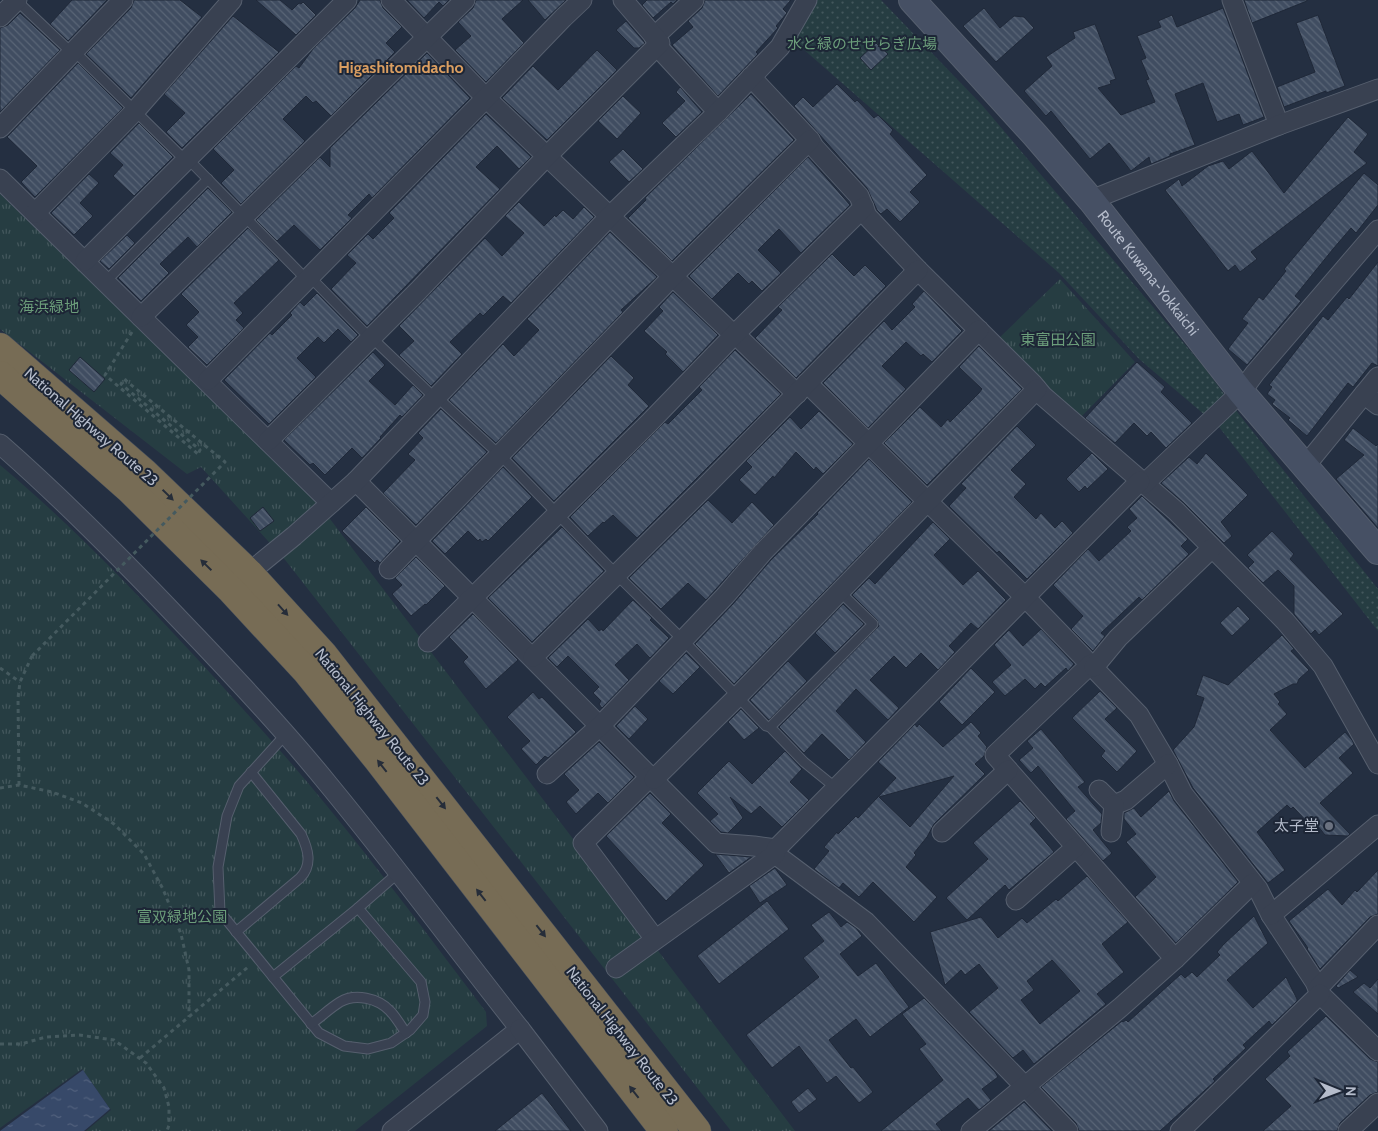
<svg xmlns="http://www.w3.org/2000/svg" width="1378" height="1131" font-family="Cabin,'Noto Sans JP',sans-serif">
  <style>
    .park { fill: url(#park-tufts) }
    .garden { fill: url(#garden-dots) }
    .water { fill: url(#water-ripples) }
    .building { fill: url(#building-back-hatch); stroke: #1f2838; fill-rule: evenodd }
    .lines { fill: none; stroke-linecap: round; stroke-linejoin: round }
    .lane-casing { stroke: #565f6e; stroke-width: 11 }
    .street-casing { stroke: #565f6e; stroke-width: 21 }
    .secondary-casing { stroke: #565f6e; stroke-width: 28 }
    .highway-casing { stroke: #434c5b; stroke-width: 29 }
    .path { stroke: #455a5f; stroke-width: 3; stroke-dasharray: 4 4; stroke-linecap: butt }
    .lane { stroke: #394151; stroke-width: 9 }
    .street { stroke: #394151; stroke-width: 19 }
    .secondary { stroke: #465064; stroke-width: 26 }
    .highway { stroke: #776c55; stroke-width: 28 }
    .path-bridge { stroke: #455a5f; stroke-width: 3; stroke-dasharray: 4 4; stroke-linecap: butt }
    .oneway { fill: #262d39 }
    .worship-dot { fill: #6b7280; stroke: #1d2636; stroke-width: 2 }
    .labels { text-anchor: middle; stroke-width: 4; stroke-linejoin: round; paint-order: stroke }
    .park-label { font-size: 15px; fill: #6b9d7a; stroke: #1d2636 }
    .street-label { font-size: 15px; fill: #b5bccb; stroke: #1d2636 }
    .poi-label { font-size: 15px; fill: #b5bccb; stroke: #1d2636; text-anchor: end }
    .neighbourhood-label { font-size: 16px; font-weight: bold; fill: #da9e61; stroke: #1d2636 }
  </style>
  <defs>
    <pattern id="park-tufts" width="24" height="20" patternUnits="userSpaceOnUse" patternTransform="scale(1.25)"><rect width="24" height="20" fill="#263d42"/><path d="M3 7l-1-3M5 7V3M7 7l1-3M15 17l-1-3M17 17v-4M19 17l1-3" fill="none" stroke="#43575c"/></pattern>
    <pattern id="garden-dots" width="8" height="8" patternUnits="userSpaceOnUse" patternTransform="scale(1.25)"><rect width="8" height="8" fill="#263d42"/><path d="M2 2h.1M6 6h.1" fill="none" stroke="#43575c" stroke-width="1.8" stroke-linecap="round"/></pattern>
    <pattern id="water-ripples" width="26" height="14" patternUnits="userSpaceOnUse" patternTransform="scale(1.25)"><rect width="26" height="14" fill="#374969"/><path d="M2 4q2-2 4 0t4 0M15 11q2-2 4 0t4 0" fill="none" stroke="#52617d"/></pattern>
    <pattern id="building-back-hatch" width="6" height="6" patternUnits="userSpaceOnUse" patternTransform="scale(1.25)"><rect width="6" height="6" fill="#404d61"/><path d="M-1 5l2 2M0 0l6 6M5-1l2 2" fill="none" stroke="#596576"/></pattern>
  </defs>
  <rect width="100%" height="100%" fill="#242f41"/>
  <!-- park -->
  <g class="park">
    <polygon points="0,194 294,476 330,519 795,1131 731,1131 286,561 201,467 187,474 0,329"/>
    <polygon points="1060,279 1135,362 1080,418 998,339"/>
    <path d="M0 465C68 522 129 585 189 650 236 701 283 752 327 806 382 873 434 943 486 1012L487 1026 355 1131H86L111 1110 82 1069 0 1128Z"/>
  </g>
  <!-- garden -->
  <polygon class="garden" points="817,0 881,0 982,105 1204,367 1238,413 1378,589 1378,631 1219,427 1139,359 1059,273 794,41"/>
  <!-- water -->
  <polygon class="water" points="83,1070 110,1109 84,1131 0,1131"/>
  <!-- building -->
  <g class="building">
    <polygon points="72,0 107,0 68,41 50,24"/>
    <polygon points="134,0 180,0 202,17 131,98 86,54 131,8"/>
    <polygon points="256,0 280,0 292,10 299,3 301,4 303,2 316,15 296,35"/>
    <polygon points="360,0 380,0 383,8 402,27 386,43 395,52 331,116 316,101 313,103 306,96 283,119 305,141 241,204 221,183 234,170 213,149 296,66 299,68 313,49 355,8"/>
    <polygon points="407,0 449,0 443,6 439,2 424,18"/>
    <polygon points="476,0 523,0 502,19 524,43 486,82 455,50 471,36 458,22 473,8"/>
    <polygon points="528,0 566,0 545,20"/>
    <polygon points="647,0 677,0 673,4 671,2 653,18 642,5"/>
    <polygon points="705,0 791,0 783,9 787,13 776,26 778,28 756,52 758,54 718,96 672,45 693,27 688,21 702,8"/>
    <polygon points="1244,0 1307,0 1307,1 1252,23"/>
    <polygon points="984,8 1000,28 1014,16 1024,17 1034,28 996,62 963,26"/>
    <polygon points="1223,8 1264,117 1243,125 1239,114 1217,122 1203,83 1175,94 1195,145 1170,154 1170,156 1151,164 1149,157 1131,171 1109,143 1090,159 1051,111 1046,116 1024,91 1052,66 1046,57 1075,38 1073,32 1095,24 1116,79 1110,81 1111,84 1098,88 1121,115 1155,102 1146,80 1149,79 1141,60 1146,58 1137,36 1161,27 1158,21 1172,15 1177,27"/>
    <polygon points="20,13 60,50 0,112 0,28 8,25"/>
    <polygon points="1318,15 1345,86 1326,93 1326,91 1284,107 1277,87 1315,72 1296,23"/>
    <polygon points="233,16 279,52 182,148 166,132 185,113 164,94"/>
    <polygon points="626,21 645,43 639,48 634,48 616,30"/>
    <polygon points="876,43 888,54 871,70 860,58"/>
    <polygon points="597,50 617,70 547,140 502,98 533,66 558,90"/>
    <polygon points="427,53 470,98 372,198 369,194 348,215 352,218 320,250 294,225 277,241 256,220 320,157 330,167 330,148"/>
    <polygon points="78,63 123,108 35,197 21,182 37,166 7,137"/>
    <polygon points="837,84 855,102 857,100 874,118 878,115 893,130 890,134 927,175 910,192 920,202 900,222 887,209 881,214 877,210 867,188 794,106 803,97 813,107"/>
    <polygon points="680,87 702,112 676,137 662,123 685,101 676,92"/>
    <polygon points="751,94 794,140 672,261 628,218 646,200 645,198"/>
    <polygon points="623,96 641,113 617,139 598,121"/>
    <polygon points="486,114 531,157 519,169 497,146 476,167 500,189 367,326 331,289 356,263 347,255 368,234 373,239 394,218 389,213"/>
    <polygon points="1348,117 1368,134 1354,152 1367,163 1251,252 1257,259 1240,272 1235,265 1228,271 1165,190 1179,179 1182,186 1208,166 1223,161 1229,169 1252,151 1284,193"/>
    <polygon points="139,123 173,157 134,196 113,176 123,165 110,153"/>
    <polygon points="623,149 643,169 629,182 609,162"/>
    <polygon points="808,157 850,205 801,253 779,229 758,250 781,273 762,291 752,281 749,284 738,273 712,299 689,276"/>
    <polygon points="1364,173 1378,185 1378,205 1356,233 1351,228 1333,249 1295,296 1301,301 1247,365 1228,349 1248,323 1242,319 1259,297 1263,300 1286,271 1284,269"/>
    <polygon points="89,174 99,183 80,203 93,216 74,235 51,213"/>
    <polygon points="208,188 232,212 197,247 188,237 160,264 169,273 141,301 118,278"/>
    <polygon points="519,202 544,226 555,215 556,217 563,210 573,219 584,207 594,217 511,303 503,296 483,316 480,313 450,342 462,354 431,386 399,355 414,341 399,326 485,238 502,256 524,233 505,216"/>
    <polygon points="248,228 279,260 234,303 243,313 236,320 244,328 207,365 188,347 198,337 186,325 199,312 181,294"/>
    <polygon points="610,232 657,277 621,310 623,312 496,443 449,400 503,344 514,356 539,330 527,319"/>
    <polygon points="127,235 135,243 109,269 100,261"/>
    <polygon points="832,254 854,276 865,265 886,286 796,378 755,338 782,310 778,307"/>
    <polygon points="1378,262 1378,366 1372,363 1353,387 1348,383 1307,436 1288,420 1290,418 1272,404 1275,400 1267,394 1272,387 1269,385 1323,316 1328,320 1347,297 1349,299"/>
    <polygon points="924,291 962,331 932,362 923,354 921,356 906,342 882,366 906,389 868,428 823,383 884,321 892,330 915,307 912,304"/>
    <polygon points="673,292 718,335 683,372 665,354 667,352 644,331 663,311 659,307"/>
    <polygon points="317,293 358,335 351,342 338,329 324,343 318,337 297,358 316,377 269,424 224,380 270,333 272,335 292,315 290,313 300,302 304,306"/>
    <polygon points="979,346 1022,389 927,485 884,443 920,407 941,427 948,419 950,422 979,393 982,389 959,367"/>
    <polygon points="735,350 781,394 637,538 613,515 604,523 603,522 588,536 570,517 665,422 668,424 702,390 699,387"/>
    <polygon points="373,352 385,365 369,381 395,405 413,385 423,395 402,417 400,415 380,437 381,438 362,458 352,448 325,475 313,463 310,465 284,440"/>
    <polygon points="611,356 634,378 628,385 649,406 554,501 512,458"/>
    <polygon points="80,357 105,379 94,392 69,370"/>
    <polygon points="1137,362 1165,387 1161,392 1192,423 1166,448 1151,432 1147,436 1134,423 1115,443 1085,418"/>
    <polygon points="441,409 487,452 416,525 383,493 415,460 408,454 423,438 418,433"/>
    <polygon points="819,411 853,444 823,474 816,467 814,470 796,452 774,478 773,476 755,495 739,480 752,467 746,461 790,417 801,429"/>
    <polygon points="1017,426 1036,445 1011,470 1026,484 1014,497 1036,519 1041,513 1055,528 1062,521 1073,533 1027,579 999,551 997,553 949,506 966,488 961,484"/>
    <polygon points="1353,428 1376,446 1378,444 1378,528 1336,479 1364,455 1344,440"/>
    <polygon points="1092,453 1108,469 1087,489 1085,486 1079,492 1066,479"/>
    <polygon points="1206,453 1248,495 1221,522 1232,536 1224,543 1184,503 1161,483 1189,457 1197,464"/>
    <polygon points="869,459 912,502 734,684 695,644 733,604 771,560 818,514 817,513"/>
    <polygon points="503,467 532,497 488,541 486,539 482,542 480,539 478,541 468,531 445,554 432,541"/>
    <polygon points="1142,496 1188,539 1181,546 1189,554 1142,600 1139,597 1101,633 1105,636 1093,651 1071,629 1083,616 1053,585 1088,549 1099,561 1131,531 1127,527 1137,518 1129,509"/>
    <polygon points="708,500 732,523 752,502 774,525 706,600 688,583 661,609 629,578"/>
    <polygon points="263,507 274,521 260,531 250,518"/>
    <polygon points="366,507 400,541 380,563 377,560 375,563 342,531"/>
    <polygon points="933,522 950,539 934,555 963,585 978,571 1006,600 978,629 971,623 949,646 955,652 938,670 921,653 906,668 894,656 870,680 899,708 888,720 856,689 836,711 866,742 849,760 822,734 804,753 779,727 879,626 877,620 852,595 869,578 875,584"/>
    <polygon points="562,527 604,571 532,642 488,598"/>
    <polygon points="1272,531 1294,554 1290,559 1343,614 1319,635 1315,630 1311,634 1294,614 1294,586 1278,570 1263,583 1248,568 1254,562 1247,555"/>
    <polygon points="416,557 445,586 426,605 425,604 411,616 392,594 402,585 395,578"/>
    <polygon points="633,600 652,618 650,620 669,638 650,658 637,644 615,665 629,680 602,708 599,704 601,701 593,693 599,687 568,656 557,667 548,658 588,619 599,631 602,629 603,631"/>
    <polygon points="843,604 864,624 835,653 815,633"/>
    <polygon points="1238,606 1250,619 1232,636 1220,623"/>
    <polygon points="473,614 518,660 486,689 463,662 468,657 449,637"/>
    <polygon points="1041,629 1074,664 1068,671 1066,668 1045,687 1041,683 1035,689 1025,679 1005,696 992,682 1011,665 994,645 1009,630 1023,646"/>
    <polygon points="1282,635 1294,649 1291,651 1309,670 1299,679 1297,684 1293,684 1274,694 1280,702 1278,704 1287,714 1270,730 1305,768 1345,732 1352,740 1354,744 1339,758 1353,773 1320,803 1350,834 1348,836 1325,835 1317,825 1314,829 1293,807 1291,809 1287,805 1257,832 1285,870 1268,883 1193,788 1173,750 1194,727 1204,698 1196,695 1203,675 1228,685"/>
    <polygon points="686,653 700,667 673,694 659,681"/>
    <polygon points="788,661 807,681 769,720 750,700"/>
    <polygon points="971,668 995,692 962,725 939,702"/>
    <polygon points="1100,691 1117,708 1105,719 1137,751 1117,772 1101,756 1105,751 1072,718"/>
    <polygon points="533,692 539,699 542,697 576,732 548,758 545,756 536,765 521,749 530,741 507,717"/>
    <polygon points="635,706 648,719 629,739 616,726"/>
    <polygon points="741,709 759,728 744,740 728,722"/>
    <path d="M971 722 981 733 978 736 987 747 984 756 975 764 985 774 934 824 927 837 914 853 916 855 906 867 937 897 914 922 873 882 859 897 843 883 839 888 814 869 829 851 824 847 837 832 838 834 856 816 858 818 896 778 878 762 915 724 917 727 919 724 943 747ZM954 776 910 827 879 797Z"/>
    <polygon points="1041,729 1085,782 1078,787 1102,814 1101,823 1093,830 1112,853 1103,861 1066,819 1075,811 1038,766 1031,773 1019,760 1033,748 1027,741"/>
    <polygon points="599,742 634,777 608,803 598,793 576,814 566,802 579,790 564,774"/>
    <polygon points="785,751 802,769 790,782 809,800 782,827 760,806 751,814 730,797 743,818 728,833 721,832 710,821 718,814 697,793 729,761 752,784"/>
    <polygon points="1169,791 1174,801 1238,882 1176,943 1135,897 1156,877 1126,842 1136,834 1124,819 1124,813 1134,808 1141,817"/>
    <polygon points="650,793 671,814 662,823 704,865 666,901 606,836"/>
    <polygon points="1020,801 1036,818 1030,824 1054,852 1009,890 1005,885 967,920 946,898 988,859 973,843"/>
    <polygon points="715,854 751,857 729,873"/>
    <polygon points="775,868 787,885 760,903 749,886"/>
    <polygon points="1378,870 1378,914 1370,917 1320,969 1307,949 1308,948 1289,921 1328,889 1342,905 1355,890 1357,892"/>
    <path d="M1087 876 1128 922 1102 944 1124 972 1097 994 1106 1004 1034 1064 1023 1050 1013 1058 969 1012 998 988 979 964 965 975 961 970 945 985 930 932 981 917 998 938 1022 918 1027 923 1056 899 1058 901ZM1052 960 1080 991 1040 1024 1021 1000 1034 990 1027 981Z"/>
    <polygon points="767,901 789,929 719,984 697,956"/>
    <polygon points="829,912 841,927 847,922 856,928 862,936 840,954 858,976 876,963 909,1007 870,1037 856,1019 829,1040 851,1068 853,1067 873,1092 859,1103 836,1076 827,1083 799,1046 772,1068 746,1035 819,977 803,958 824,941 811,925"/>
    <polygon points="1254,916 1268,943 1227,980 1253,1008 1286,977 1297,999 1297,1001 1273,1024 1272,1025 1269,1021 1243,1045 1246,1048 1213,1079 1215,1081 1160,1131 1079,1131 1076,1123 1041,1087 1122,1021 1123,1022 1126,1020 1128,1022 1181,974 1185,978 1192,972 1197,977 1220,955 1217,952 1224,944"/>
    <polygon points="1350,970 1358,977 1338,988 1336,986"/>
    <polygon points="1378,979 1378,1014 1353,992 1364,983 1370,988"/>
    <polygon points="924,998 995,1072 998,1077 982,1089 991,1100 979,1110 968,1098 936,1124 942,1131 881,1131 943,1080 919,1049 926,1044 902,1014"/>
    <polygon points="1326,1016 1370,1059 1378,1062 1378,1092 1370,1095 1340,1123 1337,1131 1263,1131 1291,1106 1265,1079 1290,1056 1287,1052"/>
    <polygon points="808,1088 817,1099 799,1113 791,1102"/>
    <polygon points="542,1093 571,1131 495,1131"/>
    <polygon points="1024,1102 1052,1131 989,1131"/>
  </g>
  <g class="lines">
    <defs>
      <g id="lane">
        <polyline points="16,0 72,53"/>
        <polyline points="75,52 186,161"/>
        <polyline points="188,159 307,280"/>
        <polyline points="310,277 370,338"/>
        <polyline points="106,281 208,179"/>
        <polyline points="371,337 435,398"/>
        <polyline points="437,397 504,459 616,574 683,640 766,726 770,727"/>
        <polyline points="286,734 239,786 227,816 218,867 220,912 319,1033 344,1046 368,1049 391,1043 410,1030 423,1015 425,1002 421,982 358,908"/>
        <polyline points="836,788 804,762 770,727 873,624 839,591"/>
        <path d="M236 932 300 878C313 865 308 849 301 834L251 772"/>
        <polyline points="273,977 358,908 398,873"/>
        <path d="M311 1024C321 1017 330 1008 340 1002 355 993 378 998 390 1011 396 1017 401 1026 406 1033"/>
      </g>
      <g id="street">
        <polyline points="391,0 486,98 734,335"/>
        <polyline points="1232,0 1279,125"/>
        <polyline points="0,17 17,0"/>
        <polyline points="654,37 694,0"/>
        <polyline points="657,46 718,112"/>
        <polyline points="751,77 810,140 814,147 859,196 867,216 918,270 1033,384 1043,396 1176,511 1285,621 1323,666 1378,764"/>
        <polyline points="0,128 123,0"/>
        <polyline points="0,179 331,503"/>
        <polyline points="1091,200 1279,125 1378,89"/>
        <polyline points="35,213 135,111 232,0"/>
        <polyline points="85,261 347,0"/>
        <polyline points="141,317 465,0"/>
        <polyline points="735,334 797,394"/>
        <polyline points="208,380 486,98 563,18 582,0"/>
        <polyline points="807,383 1025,597 1139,715 1168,764 1183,794 1258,889 1271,915 1315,982 1320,994 1378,1051"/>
        <polyline points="1364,394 1378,405"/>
        <polyline points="268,441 418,291 547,156 660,43 623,0"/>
        <path d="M0 444C63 499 122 559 180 620 231 673 282 727 328 784 394 864 456 948 520 1029L392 1131"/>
        <polyline points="1306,465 1378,377"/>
        <polyline points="356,481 716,843 754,846 776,849"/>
        <polyline points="1144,484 1241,392 1255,373 1378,230"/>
        <polyline points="389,569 672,277 810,140"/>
        <polyline points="240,580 294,536 356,481 610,216 718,112 780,47 807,0"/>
        <polyline points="428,642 650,422 735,334 864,207"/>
        <polyline points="533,657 707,485 918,270"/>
        <polyline points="1091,664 995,755 1175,959"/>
        <polyline points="1094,667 1118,638 1212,548"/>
        <polyline points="547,774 601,725 683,640 725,596 763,552 979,330"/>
        <polyline points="651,776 583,843 655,939"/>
        <polyline points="654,779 738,696 1037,389"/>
        <polyline points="1099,790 1114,805 1126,800 1168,764"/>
        <polyline points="942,832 1008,770"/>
        <polyline points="1111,832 1114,805"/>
        <polyline points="775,854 866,922 1068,1131"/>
        <polyline points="1016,900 1076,847"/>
        <polyline points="1271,915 1378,825"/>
        <polyline points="616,968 775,854 776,849 1140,481"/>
        <polyline points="1318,988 1378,925"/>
        <polyline points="520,1029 598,1131"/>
        <polyline points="971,1131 1121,1007 1175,959 1253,883"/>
        <polyline points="1180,1131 1320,994"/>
        <polyline points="1348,1131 1378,1103"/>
      </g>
      <g id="secondary">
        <path id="s1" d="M912 0 1035 135 1091 200 1241 392 1378 551"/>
      </g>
      <g id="highway">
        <polyline points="0,347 145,473 249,573 323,654 697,1131"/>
        <polyline points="0,375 130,490 230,589 306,671 377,759 664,1131"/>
      </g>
    </defs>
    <!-- lane casing -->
    <use href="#lane" class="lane-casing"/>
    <!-- street casing -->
    <use href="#street" class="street-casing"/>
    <!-- secondary casing -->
    <use href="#secondary" class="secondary-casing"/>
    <!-- highway casing -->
    <use href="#highway" class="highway-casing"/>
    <!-- path -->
    <g class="path">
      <polyline points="132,332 105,375 198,454"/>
      <polyline points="0,668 20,682"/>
      <polyline points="19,785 18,698 20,682 32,656"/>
      <polyline points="0,788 19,785 52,792 82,803 114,824 144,854 163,889 181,934 189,970 189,1017"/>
      <polyline points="0,1044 21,1044 46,1037 79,1035 114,1040 146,1063 164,1088 169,1107 169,1125 167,1131"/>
      <polyline points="140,1058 248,967"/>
    </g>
    <!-- lane -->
    <use href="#lane" class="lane"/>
    <!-- street -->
    <use href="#street" class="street"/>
    <!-- secondary -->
    <use href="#secondary" class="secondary"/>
    <!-- highway -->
    <use href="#highway" class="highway"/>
    <!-- path-bridge -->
    <polyline class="path-bridge" points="32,656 225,462 124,379 121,384 200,450 198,454"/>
  </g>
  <!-- one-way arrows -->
  <defs><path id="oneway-solid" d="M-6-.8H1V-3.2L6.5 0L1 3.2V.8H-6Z" transform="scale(1.25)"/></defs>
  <g class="oneway">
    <use href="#oneway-solid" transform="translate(168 495) rotate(44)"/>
    <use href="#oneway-solid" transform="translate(206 565) rotate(-136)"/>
    <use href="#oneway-solid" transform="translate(283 610) rotate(48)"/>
    <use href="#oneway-solid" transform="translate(382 766) rotate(-128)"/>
    <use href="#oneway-solid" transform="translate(441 803) rotate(52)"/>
    <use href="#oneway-solid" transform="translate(481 895) rotate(-128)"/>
    <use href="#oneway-solid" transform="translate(541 931) rotate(52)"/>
    <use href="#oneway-solid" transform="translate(634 1092) rotate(-128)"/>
  </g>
  <!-- markers -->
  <circle class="worship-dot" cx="1329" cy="826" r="5"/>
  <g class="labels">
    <!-- park labels -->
    <g class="park-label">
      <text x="862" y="49">水と緑のせせらぎ広場</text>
      <text x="49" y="312">海浜緑地</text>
      <text x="1058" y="345">東富田公園</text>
      <text x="182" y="922">富双緑地公園</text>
    </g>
    <!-- street labels -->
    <g class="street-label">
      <text dy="5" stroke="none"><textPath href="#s1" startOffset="361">Route Kuwana-Yokkaichi</textPath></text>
      <text transform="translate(91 427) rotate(41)" y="5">National Highway Route 23</text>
      <text transform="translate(372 717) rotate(51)" y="5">National Highway Route 23</text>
      <text transform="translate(622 1036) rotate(52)" y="5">National Highway Route 23</text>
    </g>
    <!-- poi labels -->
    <g class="poi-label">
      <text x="1319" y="831">太子堂</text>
    </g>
    <!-- neighbourhood labels -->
    <g class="neighbourhood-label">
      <text x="401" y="73">Higashitomidacho</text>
    </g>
  </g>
  <!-- north arrow -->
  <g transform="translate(1338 1091) rotate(91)" stroke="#1d2636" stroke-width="4" paint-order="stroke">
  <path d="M0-4L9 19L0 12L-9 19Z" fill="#b5bccb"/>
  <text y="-8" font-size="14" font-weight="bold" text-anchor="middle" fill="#b5bccb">N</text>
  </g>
</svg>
